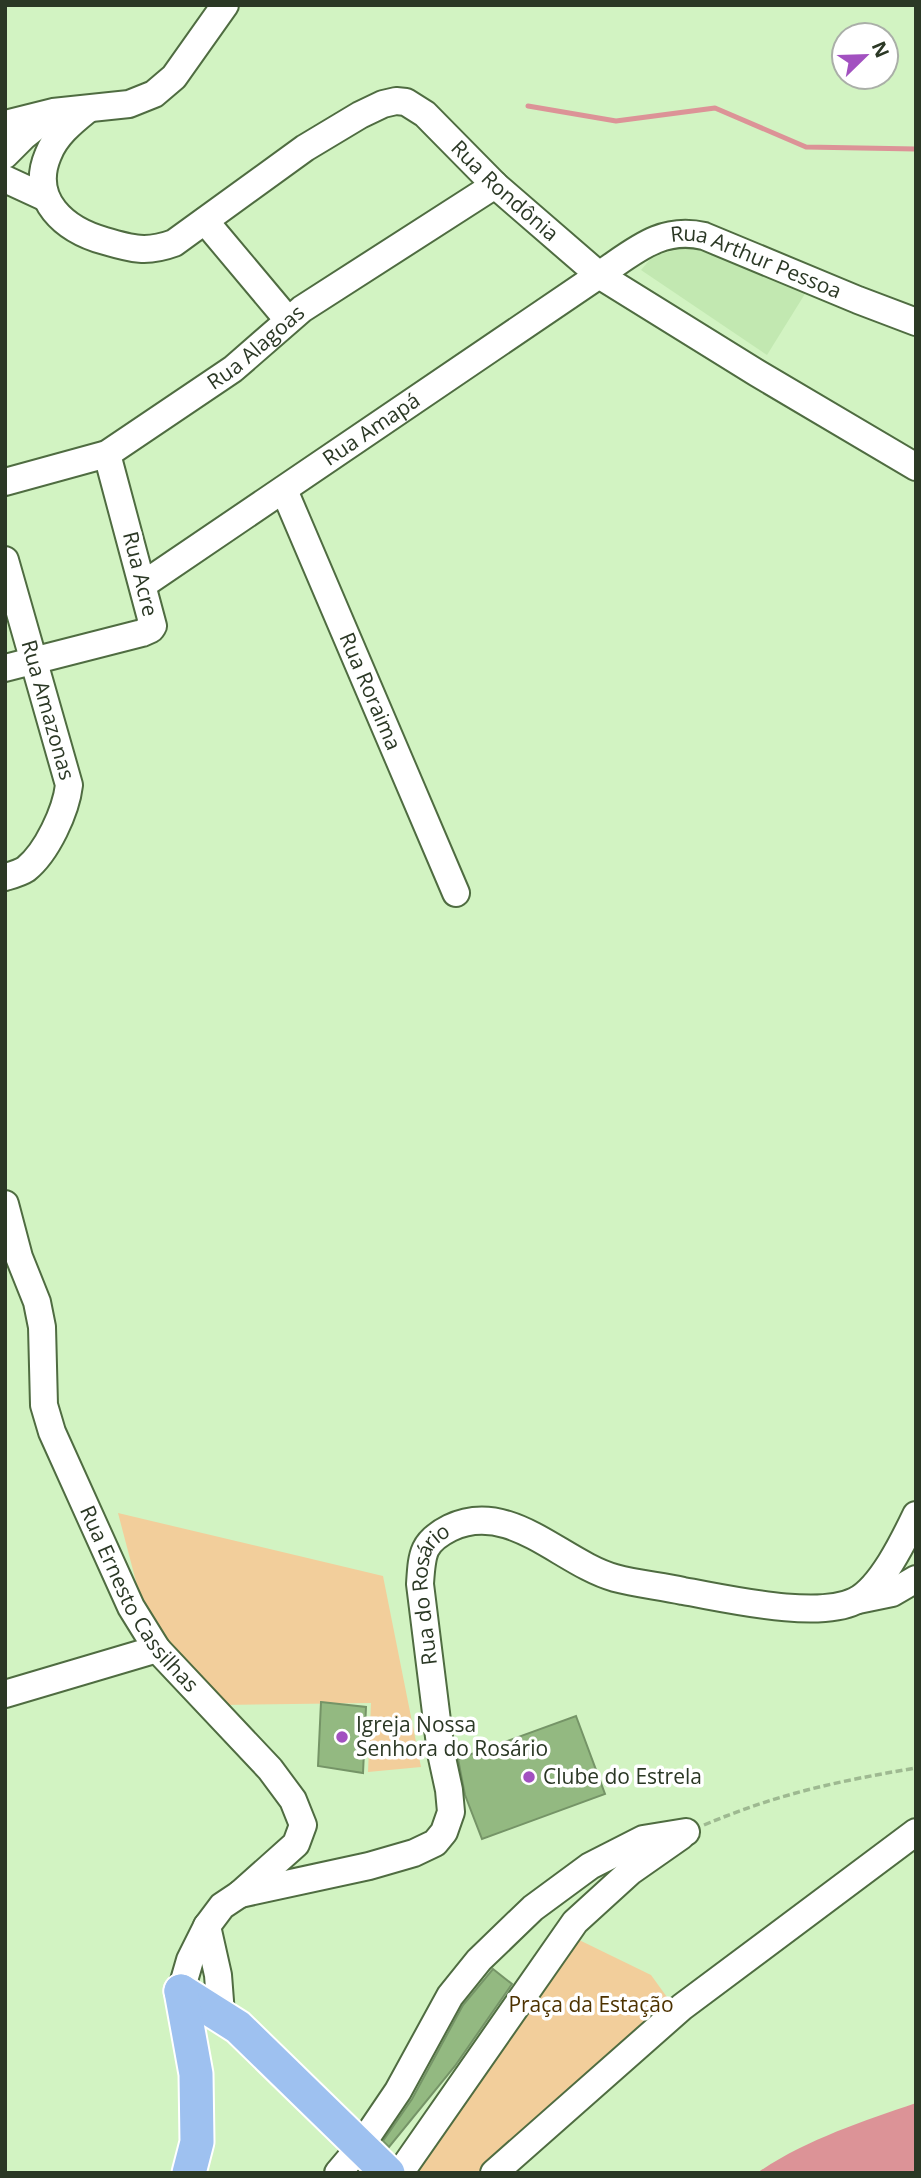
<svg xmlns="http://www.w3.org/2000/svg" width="921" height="2178" font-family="'Open Sans',sans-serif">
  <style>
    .built { fill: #c2e8b1 }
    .green { fill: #f2ce9b }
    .water { fill: #dc9397 }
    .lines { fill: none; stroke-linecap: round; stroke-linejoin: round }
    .stream { stroke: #dc9397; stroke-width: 5 }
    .building { fill: #93b981; stroke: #759467; stroke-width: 2 }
    .minor-casing { stroke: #4f6c41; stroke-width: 30 }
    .major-casing { stroke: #fff; stroke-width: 37 }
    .path { stroke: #9eb991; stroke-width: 3.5; stroke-dasharray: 7 3.5; stroke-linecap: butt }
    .minor { stroke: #fff; stroke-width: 26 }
    .major { stroke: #9ec1f0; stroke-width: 33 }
    .poi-dot { fill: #a251c0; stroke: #fff; stroke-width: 2.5 }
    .labels { text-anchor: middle; stroke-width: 7; stroke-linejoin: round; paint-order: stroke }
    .street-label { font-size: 21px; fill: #2b3825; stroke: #fff }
    .poi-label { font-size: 21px; fill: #2b3825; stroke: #fff; text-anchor: start }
    .park-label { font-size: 21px; fill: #4d3200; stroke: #fff }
  </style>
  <rect width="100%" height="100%" fill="#d2f3c2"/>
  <!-- built -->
  <polygon class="built" points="707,246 808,289 767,355 641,270 653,256 680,249"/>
  <!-- green -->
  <g class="green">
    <polygon points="118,1513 383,1576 421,1767 368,1772 371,1703 222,1705 149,1631"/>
    <polygon points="573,1937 651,1975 672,2004 488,2173 407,2173"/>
  </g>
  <!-- water -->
  <path class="water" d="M916 2103V2173H757C805 2140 861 2122 916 2103Z"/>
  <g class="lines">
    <!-- stream -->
    <polyline class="stream" points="528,106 616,121 715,108 806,147 916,149"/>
  </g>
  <!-- building -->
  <g class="building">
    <polygon points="321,1702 366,1707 363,1773 318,1766"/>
    <polygon points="576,1716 605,1794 482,1839 465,1795 458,1759"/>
    <polygon points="493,1969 512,1984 455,2066 389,2147 383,2141 412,2099 463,2005"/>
  </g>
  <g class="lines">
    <defs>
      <g id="minor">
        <path id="s1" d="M87 110C72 122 55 136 48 155 29 200 65 230 105 241 132 249 147 253 174 243L305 148 360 115 383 104 396 101 406 102 425 114 495 185 599 275 757 373 916 467"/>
        <polyline points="5,124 53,112 129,104 154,94 174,77 225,5"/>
        <polyline points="5,155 24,136 49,116"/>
        <polyline points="5,179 46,198"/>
        <polyline points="205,221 288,320"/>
        <path id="s2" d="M5 482 107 454 233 369 302 309 495 185"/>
        <path id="s3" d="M284 490 456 893"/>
        <path id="s4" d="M5 560 69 785C66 811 47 852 26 869 20 873 12 875 5 877"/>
        <path id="s5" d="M144 584 599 275C634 252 660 226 704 236L858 300 916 322"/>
        <polyline points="5,668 142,633 151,629 153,626 107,454"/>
        <path id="s6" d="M5 1204 19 1257 37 1302 42 1327 44 1405 52 1432 131 1607 157 1649 270 1769 293 1800 303 1825 296 1844 240 1894 222 1906 207 1926 190 1960 181 1991"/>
        <polyline points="858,1600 892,1593 916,1579"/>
        <polyline points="5,1694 157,1649"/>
        <path id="s7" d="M240 1894 369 1866 414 1853 435 1843 444 1832 451 1812 449 1790 441 1753 420 1584C422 1554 422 1542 450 1528 510 1499 561 1563 615 1578 637 1584 661 1586 683 1591 725 1598 816 1620 855 1601 881 1588 904 1540 916 1515"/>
        <polyline points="207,1926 218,1975 221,2014"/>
        <polyline points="338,2173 360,2147 398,2091 450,1996 479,1960 533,1908 590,1866 643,1839 686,1832"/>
        <polyline points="400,2173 575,1922 631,1871 681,1836"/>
        <polyline points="494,2173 682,2007 916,1832"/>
      </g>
      <g id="major">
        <polyline points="181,1991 238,2027 388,2173"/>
        <polyline points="181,1991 196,2074 197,2142 189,2173"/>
      </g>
    </defs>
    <!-- minor casing -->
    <use href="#minor" class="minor-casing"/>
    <!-- major casing -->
    <use href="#major" class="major-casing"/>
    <!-- path -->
    <path class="path" d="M704 1825C777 1794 838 1781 916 1768"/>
    <!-- minor -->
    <use href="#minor" class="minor"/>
    <!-- major -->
    <use href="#major" class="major"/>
  </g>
  <!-- markers -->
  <g class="poi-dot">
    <circle cx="342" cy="1737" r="7"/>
    <circle cx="529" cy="1777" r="7"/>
  </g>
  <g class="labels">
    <!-- street labels -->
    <g class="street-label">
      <text dy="7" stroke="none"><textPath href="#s1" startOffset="658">Rua Rondônia</textPath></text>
      <text dy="7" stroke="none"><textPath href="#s5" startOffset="723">Rua Arthur Pessoa</textPath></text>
      <text dy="7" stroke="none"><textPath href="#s2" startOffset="289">Rua Alagoas</textPath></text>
      <text dy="7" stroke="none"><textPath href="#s5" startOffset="275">Rua Amapá</textPath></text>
      <text transform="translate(140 574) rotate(76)" y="7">Rua Acre</text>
      <text dy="7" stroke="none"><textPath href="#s3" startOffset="219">Rua Roraima</textPath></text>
      <text dy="7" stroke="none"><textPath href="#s4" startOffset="156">Rua Amazonas</textPath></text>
      <text dy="7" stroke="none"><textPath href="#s6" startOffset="424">Rua Ernesto Cassilhas</textPath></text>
      <text dy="7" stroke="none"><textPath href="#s7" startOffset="460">Rua do Rosário</textPath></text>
    </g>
    <!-- poi labels -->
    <g class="poi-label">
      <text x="356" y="1732">Igreja Nossa<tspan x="356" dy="24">Senhora do Rosário</tspan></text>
      <text x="543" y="1784">Clube do Estrela</text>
    </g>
    <!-- park labels -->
    <g class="park-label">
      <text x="591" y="2012">Praça da Estação</text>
    </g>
  </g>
  <!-- border -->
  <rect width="921" height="2178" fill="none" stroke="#2b3825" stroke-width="14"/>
  <!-- north arrow -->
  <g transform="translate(865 56) rotate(67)"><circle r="33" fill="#ffffff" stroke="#aaafa8" stroke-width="2"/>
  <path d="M0-5L12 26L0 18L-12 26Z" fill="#a251c0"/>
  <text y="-10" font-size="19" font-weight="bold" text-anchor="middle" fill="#2b3825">N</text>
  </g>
</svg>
